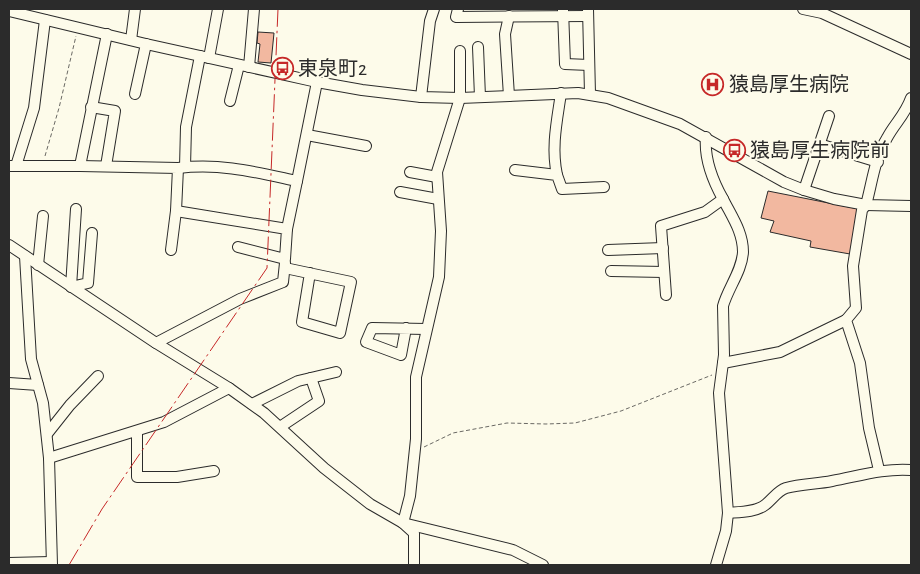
<svg xmlns="http://www.w3.org/2000/svg" width="920" height="574" font-family="'Alegreya Sans','Noto Sans JP',sans-serif">
  <style>
    .building { fill: #f2b8a0; stroke: #2b2b2b }
    .lines { fill: none; stroke-linecap: round; stroke-linejoin: round }
    .minor-casing { stroke: #2b2b2b; stroke-width: 12 }
    .path { stroke: #6a6964; stroke-width: 1; stroke-dasharray: 4 2.5; stroke-linecap: butt }
    .minor { stroke: #fdfbea; stroke-width: 10 }
    .power { stroke: #c62828; stroke-width: 1; stroke-dasharray: 18 4 2.5 4; stroke-linecap: butt }
    .labels { text-anchor: middle; stroke-width: 4; stroke-linejoin: round; paint-order: stroke }
    .poi-label { font-size: 20px; fill: #2b2b2b; stroke: #fdfbea; text-anchor: start }
  </style>
  <rect width="100%" height="100%" fill="#fdfbea"/>
  <!-- building -->
  <g class="building">
    <polygon points="258,32 274,33 271,63 258,62 260,44 257,43"/>
    <polygon points="768,191 859,209 850,254 810,247 811,241 770,232 774,221 761,218"/>
  </g>
  <g class="lines">
    <defs>
      <g id="minor">
        <polyline points="458,9 456,17 588,16"/>
        <polyline points="588,9 590,94"/>
        <polyline points="803,9 822,13 911,54"/>
        <polyline points="563,10 565,64 589,65"/>
        <polyline points="9,11 146,44 317,82 362,90 421,97 460,98 578,93 608,98 680,124 784,182 804,190 834,199 866,205 911,206"/>
        <polyline points="131,40 135,9"/>
        <polyline points="478,47 480,97"/>
        <polyline points="209,58 218,9"/>
        <polyline points="249,67 254,9"/>
        <polyline points="135,94 146,44"/>
        <polyline points="509,96 505,34 509,16"/>
        <polyline points="421,97 430,21 434,9"/>
        <polyline points="230,101 239,65"/>
        <polyline points="91,107 115,111 106,166"/>
        <polyline points="307,135 366,146"/>
        <path d="M706 137C704 159 713 181 723 199 732 217 743 232 743 252 742 271 728 288 723 306L724 355 719 393 728 513 726 531 716 565"/>
        <polyline points="819,144 878,162"/>
        <polyline points="9,166 80,166 107,34"/>
        <polyline points="16,166 34,108 45,20"/>
        <polyline points="80,166 178,168 176,211 171,250"/>
        <polyline points="185,167 186,127 200,56"/>
        <path d="M178 168C222 163 255 172 297 181L287 229"/>
        <polyline points="515,170 557,175 562,189 604,187"/>
        <polyline points="410,172 437,177"/>
        <path d="M557 175C551 147 557 121 561 93"/>
        <polyline points="297,181 317,82"/>
        <polyline points="804,190 829,116"/>
        <polyline points="400,192 438,199"/>
        <polyline points="76,209 71,287 88,283 92,233"/>
        <polyline points="176,211 287,229 285,259 238,247"/>
        <polyline points="9,245 156,343 229,388 264,413 324,468 370,504 403,523 513,550 543,565"/>
        <polyline points="608,250 663,248"/>
        <polyline points="25,256 31,359 43,403 49,458 52,565"/>
        <polyline points="38,265 43,216"/>
        <polyline points="285,268 351,282 340,333 302,322 310,273"/>
        <polyline points="611,271 664,272"/>
        <polyline points="666,295 661,226 705,212 723,199"/>
        <polyline points="406,328 401,355 366,342 372,328 426,329"/>
        <polyline points="156,343 240,299 283,282 285,263"/>
        <polyline points="723,363 780,352 846,320"/>
        <polyline points="9,383 38,385"/>
        <polyline points="252,404 298,381 336,372"/>
        <polyline points="280,427 319,401 311,378"/>
        <polyline points="137,431 137,477 177,477 214,471"/>
        <polyline points="47,434 70,405 98,376"/>
        <polyline points="49,458 164,422 229,388"/>
        <path d="M879 470 869 428 860 363 846 320 856 308 853 266 862 210 866 205C872 183 875 157 887 138 895 123 905 115 911 98"/>
        <path d="M728 513C740 512 756 512 765 505 773 499 777 491 786 488 801 484 817 484 832 481 859 476 884 468 911 470"/>
        <polyline points="9,563 51,562"/>
        <polyline points="414,565 414,533 403,523 410,496 416,439 416,377 439,277 441,231 437,172 460,98 460,51"/>
      </g>
    </defs>
    <!-- minor casing -->
    <use href="#minor" class="minor-casing"/>
    <!-- path -->
    <g class="path">
      <polyline points="45,156 59,108 76,36"/>
      <polyline points="424,447 453,433 507,423 546,424 575,423 621,411 712,375"/>
    </g>
    <!-- minor -->
    <use href="#minor" class="minor"/>
    <!-- power -->
    <polyline class="power" points="69,565 102,509 267,268 278,9"/>
  </g>
  <!-- icons -->
  <defs>
    <symbol id="bus-ring" viewBox="-11 -11 22 22"><circle r="9.5" fill="#fdfbea" stroke="#c62828" stroke-width="1.5"/><path d="M-5-6H5V4H4V6H2V4H-2V6H-4V4H-5ZM-3.5-4V0h7V-4ZM-3.5 1.2v1.5H-2V1.2ZM2 1.2v1.5H3.5V1.2Z" fill="#c62828"/></symbol>
    <symbol id="hospital-ring" viewBox="-11 -11 22 22"><circle r="9.5" fill="#fdfbea" stroke="#c62828" stroke-width="1.5"/><path d="M-5-5h3v3.5h4V-5h3V5h-3V1.5h-4V5h-3Z" fill="#c62828"/></symbol>
  </defs>
  <g fill-rule="evenodd">
    <use href="#bus-ring" x="270" y="56" width="25" height="25"/>
    <use href="#hospital-ring" x="700" y="72" width="25" height="25"/>
    <use href="#bus-ring" x="722" y="138" width="25" height="25"/>
  </g>
  <g class="labels">
    <!-- poi labels -->
    <g class="poi-label">
      <text x="298" y="75">東泉町2</text>
      <text x="729" y="91">猿島厚生病院</text>
      <text x="750" y="157">猿島厚生病院前</text>
    </g>
  </g>
  <!-- border -->
  <rect width="920" height="574" fill="none" stroke="#2b2b2b" stroke-width="20"/>
</svg>
